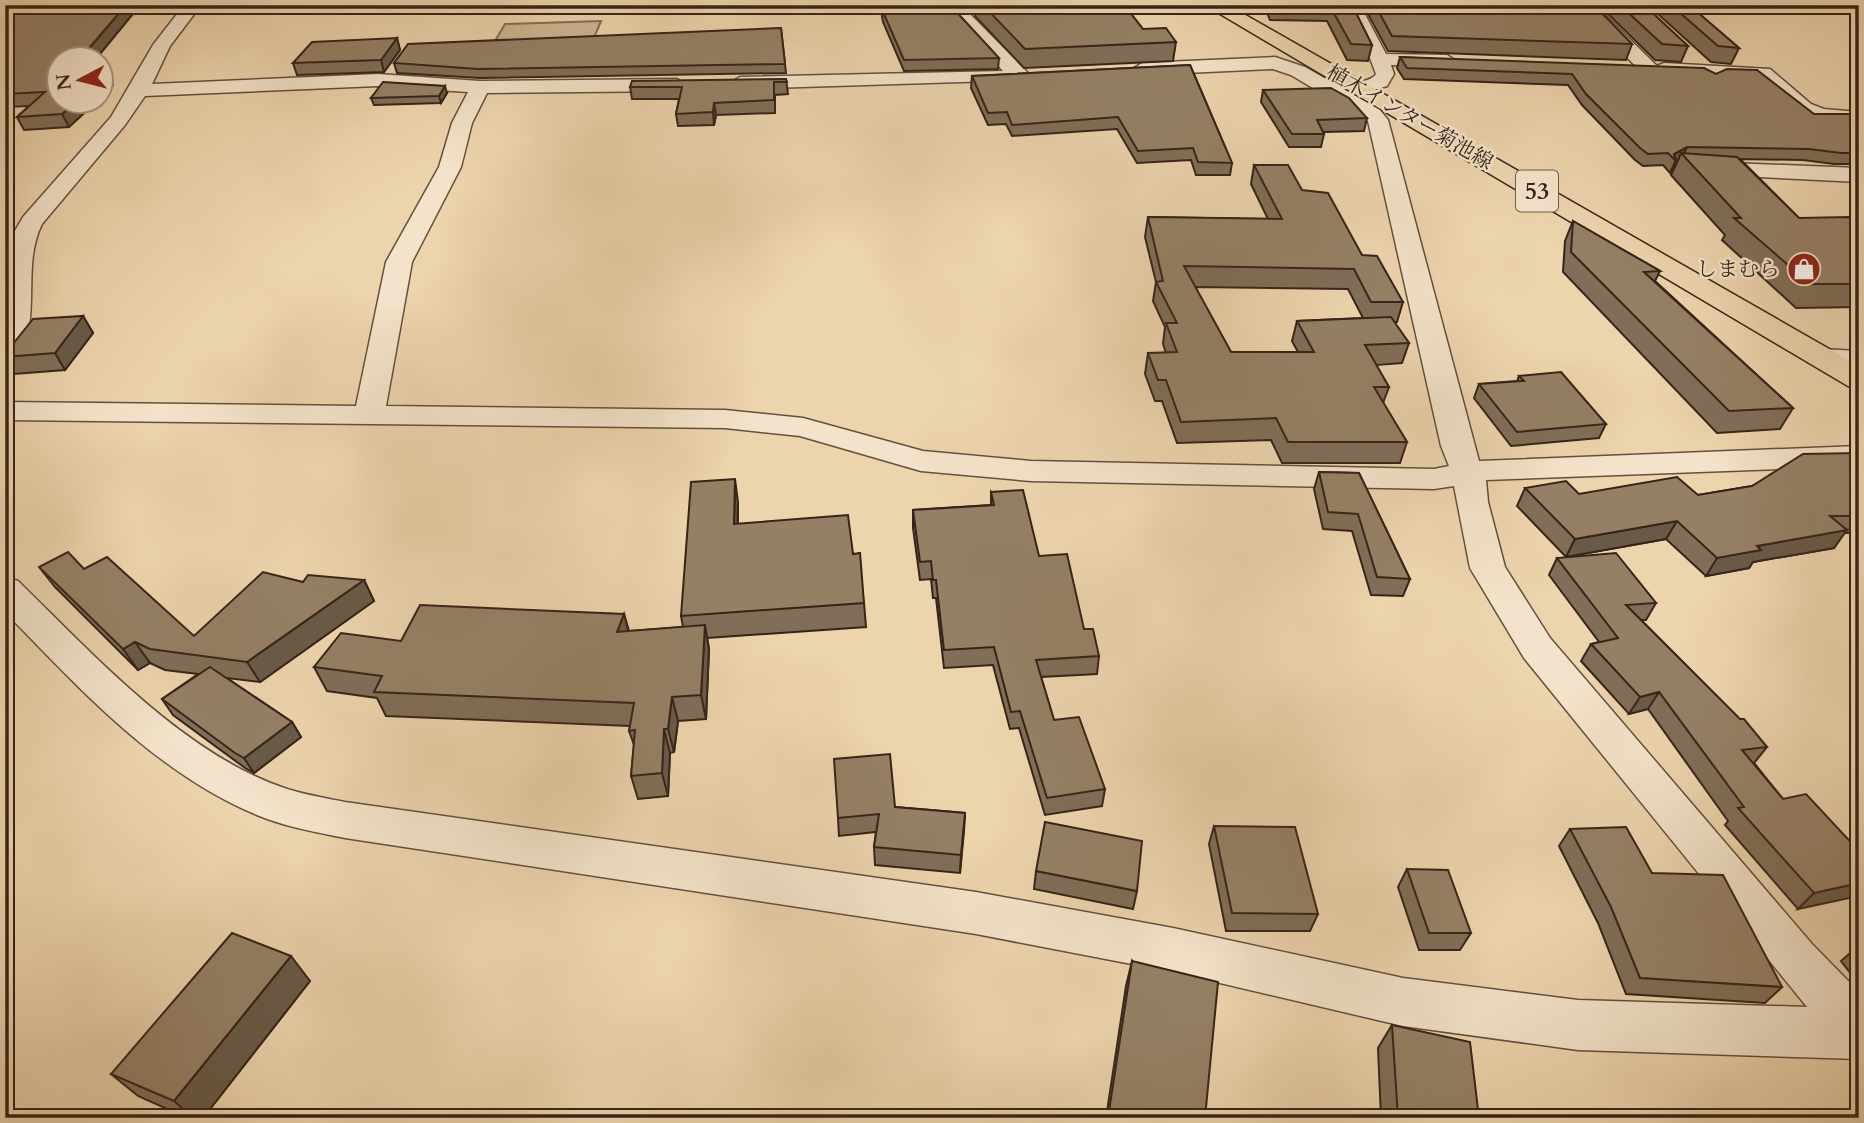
<svg xmlns="http://www.w3.org/2000/svg" width="1864" height="1123" font-family="Cardo,'Noto Serif JP',serif">
  <style>
    .green { fill: #cdb694; stroke: #826d57; stroke-width: 2 }
    .lines { fill: none; stroke-linecap: round; stroke-linejoin: round }
    .minor-casing { stroke: #64503f; stroke-width: 3 }
    .primary-casing { stroke: #36241a; stroke-width: 3 }
    .minor { fill: #f3e3ca; fill-rule: evenodd }
    .primary { fill: #ecd4ad; fill-rule: evenodd }
    .wall { fill: #806e58; stroke: #36241a; stroke-width: 2; fill-rule: evenodd }
    .shaded-wall { fill: #685a47; stroke: #36241a; stroke-width: 2 }
    .building { fill: #958066; stroke: #36241a; stroke-width: 2 }
    .labels { text-anchor: middle; stroke-width: 5; stroke-linejoin: round; paint-order: stroke }
    .far-street-label { font-size: 21px; fill: #36241a; stroke: #f3e3ca }
    .far-poi-label { font-size: 21px; fill: #36241a; stroke: #f3e3ca; text-anchor: end }
    .shield { fill: #f3e3ca; stroke: #6f5d4f; stroke-width: 2 }
    .shield-label { font-size: 24px; font-weight: bold; fill: #36241a }
  </style>
  <rect width="100%" height="100%" fill="#ecd4ad"/>
  <filter id="stains"><feTurbulence type="fractalNoise" baseFrequency=".00286" numOctaves="4"/><feColorMatrix values="0 0 0 0 .2 0 0 0 0 .09 0 0 0 0 .02 0 0 0 .5 -.17"/></filter>
  <radialGradient id="worn" r=".72"><stop offset=".6" stop-color="#630" stop-opacity="0"/><stop offset="1" stop-color="#630" stop-opacity=".3"/></radialGradient>
  <!-- green -->
  <polygon class="green" points="601,21 594,38 495,41 505,24"/>
  <g class="lines">
    <defs>
      <g id="minor">
        <path d="M184 5H201L170 46 152 84 378 74 480 81 677 79 687 85 677 91 487 93 472 123 461 167 412 262 386 406 725 410 803 418 923 451 1031 461 1434 469 1449 466 1441 446 1368 121 1291 75 1273 69 1142 75 1133 69 1142 63 1275 57 1305 67 1380 110 1388 120 1479 461 1859 446V466L1486 480 1488 502 1505 567 1550 638 1812 944 1859 992V1059L1578 1050 1403 1026 1173 972 976 934 345 838C315 832 286 827 257 815 156 773 80 689 5 612V577L18 581C94 655 184 755 287 789 306 795 326 798 345 802L976 892 1173 928 1403 978 1578 1000 1807 1007 1524 658 1470 568 1454 486 1434 489 1031 481 921 471 800 436 725 428 5 420V402L356 406 386 262 439 167 452 123 468 92 378 86 145 96 125 125 42 224C20 268 44 322 15 364L5 366 8 243 23 217 111 117 153 45Z"/>
        <polygon points="944,5 961,5 1027,72 1029,76 1027,80 740,89 730,83 740,77 1003,71"/>
        <path d="M1344 5H1360L1386 54 1447 55 1456 61 1447 67 1391 65 1394 74 1387 86 1361 94 1354 92 1351 88C1357 79 1370 83 1376 74L1362 37Z"/>
        <polygon points="1577,5 1595,5 1657,66 1664,63 1770,69 1811,104 1824,109 1859,112 1859,124 1820,121 1797,112 1758,78 1642,73"/>
        <polygon points="1705,162 1859,168 1859,182 1697,174 1694,169"/>
        <polygon points="1821,349 1859,351 1859,368 1811,363 1807,357 1811,351"/>
      </g>
      <polygon id="primary" points="1205,5 1228,5 1859,366 1859,388 1848,386"/>
    </defs>
    <!-- minor casing -->
    <use href="#minor" class="minor-casing"/>
    <!-- primary casing -->
    <use href="#primary" class="primary-casing"/>
    <!-- minor -->
    <use href="#minor" class="minor"/>
    <!-- primary -->
    <use href="#primary" class="primary"/>
  </g>
  <!-- wall -->
  <g class="wall">
    <polygon points="5,5 169,5 165,9 136,10 95,60 60,60 60,102 96,102 69,127 24,130 17,117 29,106 5,107"/>
    <polygon points="736,5 833,5 737,9"/>
    <polygon points="880,5 950,5 999,58 998,69 904,71 883,22"/>
    <polygon points="976,5 1124,5 1143,29 1176,42 1173,61 1024,68 975,16"/>
    <polygon points="1264,5 1352,5 1372,45 1368,61 1347,60 1327,21 1270,20"/>
    <polygon points="1363,5 1594,5 1632,44 1626,60 1388,51"/>
    <polygon points="1599,5 1644,5 1688,46 1681,62 1655,60"/>
    <polygon points="1648,5 1689,5 1739,48 1731,64 1711,62"/>
    <polygon points="1797,5 1859,5 1859,6 1801,7"/>
    <polygon points="781,28 786,73 480,78 397,73 394,63"/>
    <polygon points="397,38 400,50 384,72 297,75 293,63"/>
    <polygon points="1400,57 1716,74 1814,114 1859,114 1859,164 1834,164 1803,160 1740,159 1799,218 1859,225 1859,307 1796,308 1722,240 1725,235 1671,175 1678,160 1675,162 1670,173 1663,165 1643,166 1635,160 1582,105 1568,85 1404,79 1397,68"/>
    <polygon points="1190,65 1232,163 1230,175 1196,175 1191,160 1137,163 1117,129 1012,136 1006,124 988,125 971,88 972,76"/>
    <polygon points="786,79 788,94 775,95 775,113 716,115 714,125 678,126 676,114 679,99 632,99 630,87"/>
    <polygon points="1263,90 1367,118 1364,131 1324,132 1324,134 1321,147 1289,147 1261,102"/>
    <polygon points="447,93 441,103 374,105 371,98"/>
    <path d="M1254 165 1302 190 1362 255 1403 302 1397 322H1394L1409 343 1402 363 1376 365 1389 387 1383 403 1407 442 1400 463H1282L1271 440 1177 443 1162 401H1155L1145 374 1148 353H1166L1163 344 1165 327 1153 301 1156 282 1145 237 1148 217 1268 219 1251 184ZM1195 287 1348 289 1363 318 1297 321 1292 341 1298 352H1231Z"/>
    <polygon points="1573,221 1660,271 1655,281 1793,408 1780,429 1717,433 1563,272 1565,241"/>
    <polygon points="83,316 93,333 65,370 14,374 5,360 5,354"/>
    <polygon points="1519,376 1606,424 1599,438 1511,446 1474,398 1479,384 1517,381"/>
    <polygon points="1859,453 1859,533 1844,533 1834,548 1753,562 1749,568 1706,576 1666,539 1566,557 1517,506 1525,488 1579,494 1698,495 1752,486"/>
    <polygon points="1319,472 1359,473 1410,579 1403,596 1371,595 1352,531 1323,529 1314,489"/>
    <polygon points="991,492 1039,556 1099,656 1097,674 1041,677 1054,720 1105,789 1102,806 1045,815 1019,728 1010,729 993,665 944,668 936,598 933,598 931,579 920,580 913,528 913,510 991,505"/>
    <polygon points="738,502 738,524 853,554 864,603 866,627 707,638 709,649 706,719 678,721 674,752 670,753 668,796 638,799 631,776 634,745 629,731 630,726 386,716 377,698 327,691 314,667 624,614 629,631 683,627 681,616"/>
    <polygon points="1557,558 1656,603 1646,620 1641,620 1767,747 1754,763 1783,799 1859,851 1798,909 1725,825 1728,821 1648,709 1629,714 1581,661 1591,644 1599,642 1549,575"/>
    <polygon points="39,567 194,636 303,582 364,580 374,601 260,682 227,678 292,722 301,737 254,773 245,768 173,715 162,699 198,674 165,670 150,663 138,670 55,587"/>
    <polygon points="895,807 965,813 960,873 875,865 874,847 876,832 839,836 838,818"/>
    <polygon points="1214,826 1318,914 1310,931 1226,931 1209,844"/>
    <polygon points="1570,829 1652,873 1782,987 1765,1003 1626,994 1598,923 1559,846"/>
    <polygon points="1407,869 1471,933 1460,950 1419,950 1398,887"/>
    <polygon points="1036,871 1137,891 1133,909 1034,889"/>
    <polygon points="1859,945 1859,984 1841,961"/>
    <polygon points="1132,961 1205,1118 1106,1118 1126,986"/>
    <polygon points="310,981 203,1118 187,1118 138,1096 111,1074"/>
    <polygon points="1392,1025 1479,1118 1381,1118 1378,1048"/>
  </g>
  <!-- shaded-wall -->
  <g class="shaded-wall">
    <polygon points="126,5 134,5 136,10 95,60 79,60"/>
    <polygon points="397,38 400,50 384,72 381,60"/>
    <polygon points="107,73 113,85 102,96 102,77"/>
    <polygon points="445,86 447,93 441,103 439,96"/>
    <polygon points="76,102 96,102 69,127 62,114"/>
    <polygon points="714,103 716,115 714,125 713,112"/>
    <polygon points="1687,147 1683,155 1681,153 1678,160 1676,161 1674,154"/>
    <polygon points="83,316 93,333 65,370 55,353"/>
    <polygon points="735,479 738,502 737,548 734,524"/>
    <polygon points="1677,521 1666,539 1566,557 1575,539"/>
    <polygon points="1847,530 1834,548 1753,562 1749,568 1706,576 1717,558 1757,546"/>
    <polygon points="364,580 374,601 260,682 247,662"/>
    <polygon points="624,614 630,637 617,632"/>
    <polygon points="705,625 709,649 706,719 701,695"/>
    <polygon points="135,642 150,663 138,670 123,649"/>
    <polygon points="1659,692 1648,709 1629,714 1640,697"/>
    <polygon points="672,697 678,721 674,752 668,729"/>
    <polygon points="292,722 301,737 254,773 244,758"/>
    <polygon points="664,729 670,753 668,796 662,773"/>
    <polygon points="965,813 964,831 960,873 961,855"/>
    <polygon points="1859,883 1859,896 1798,909 1814,893"/>
    <polygon points="291,956 310,981 203,1118 193,1118 174,1101"/>
  </g>
  <!-- building -->
  <g class="building">
    <polygon points="5,5 126,5 79,60 60,60 60,102 76,102 62,114 17,117 45,92 5,94 5,15 17,6 5,7"/>
    <polygon points="882,5 950,5 999,58 904,60 883,12"/>
    <polygon points="983,5 1124,5 1143,29 1166,28 1176,42 1025,49"/>
    <polygon points="1302,5 1352,5 1372,45 1351,44 1330,6"/>
    <polygon points="1375,5 1594,5 1632,44 1392,36"/>
    <polygon points="1620,5 1644,5 1688,46 1662,44"/>
    <polygon points="1671,5 1689,5 1739,48 1718,46"/>
    <polygon points="781,28 785,64 478,69 394,63 408,44"/>
    <polygon points="397,38 381,60 293,63 312,42"/>
    <polygon points="1400,57 1704,68 1716,74 1727,69 1757,70 1814,114 1859,114 1859,153 1841,153 1809,149 1687,147 1674,154 1676,161 1668,153 1648,154 1640,148 1586,94 1572,74 1407,68"/>
    <polygon points="1190,65 1232,163 1198,162 1193,148 1138,151 1118,117 1012,125 1007,112 988,113 972,76"/>
    <polygon points="786,79 787,82 774,82 774,100 714,103 713,112 676,114 682,87 630,87 632,81"/>
    <polygon points="383,82 445,86 439,96 371,98"/>
    <polygon points="1331,88 1349,98 1367,118 1317,120 1324,134 1292,134 1263,90"/>
    <polygon points="1681,153 1737,157 1799,218 1849,217 1859,225 1859,284 1810,284 1734,218 1741,218"/>
    <polygon points="1254,165 1288,165 1302,190 1328,193 1362,255 1377,256 1403,302 1371,302 1354,269 1184,266 1231,352 1314,352 1297,321 1391,317 1409,343 1365,345 1389,387 1374,387 1407,442 1288,442 1276,418 1181,422 1166,380 1158,380 1148,353 1177,352 1166,323 1177,323 1156,282 1163,281 1148,217 1282,219"/>
    <polygon points="1573,221 1660,271 1644,272 1793,408 1729,411 1571,252"/>
    <polygon points="83,316 55,353 5,357 5,354 33,319"/>
    <polygon points="1561,372 1606,424 1517,432 1479,384 1524,381 1519,376"/>
    <polygon points="1859,453 1859,516 1830,516 1847,530 1757,546 1761,550 1717,558 1677,521 1575,539 1525,488 1566,481 1579,494 1677,477 1698,495 1752,486 1803,454"/>
    <polygon points="1319,472 1359,473 1410,579 1377,577 1358,514 1328,512"/>
    <polygon points="735,479 734,524 848,515 853,554 860,553 864,603 681,616 691,482"/>
    <polygon points="1023,490 1039,556 1067,554 1084,629 1093,629 1099,656 1036,660 1054,720 1079,717 1105,789 1047,798 1020,711 1011,712 994,647 944,650 936,580 933,580 931,561 920,562 913,510 994,505 991,492"/>
    <polygon points="68,552 84,569 107,557 194,636 263,572 303,582 308,575 364,580 247,662 150,649 135,642 123,649 39,567"/>
    <polygon points="1616,553 1656,603 1626,605 1740,719 1744,719 1767,747 1742,750 1783,799 1806,794 1859,851 1859,883 1814,893 1738,808 1744,807 1659,692 1640,697 1591,644 1618,638 1557,558"/>
    <polygon points="420,605 624,614 617,632 705,625 701,695 672,697 668,729 664,729 662,773 631,776 635,730 629,731 634,703 374,692 382,676 314,667 341,633 401,641"/>
    <polygon points="210,667 292,722 244,758 235,753 162,699"/>
    <polygon points="890,754 895,807 965,813 961,855 874,847 879,814 838,818 834,759"/>
    <polygon points="1045,822 1142,841 1137,891 1036,871"/>
    <polygon points="1214,826 1295,827 1318,914 1232,913"/>
    <polygon points="1626,827 1652,873 1723,875 1782,987 1640,978 1611,907 1570,829"/>
    <polygon points="1407,869 1448,870 1471,933 1429,933"/>
    <polygon points="232,933 291,956 174,1101 111,1074"/>
    <polygon points="1132,961 1218,982 1205,1118 1108,1118"/>
    <polygon points="1392,1025 1470,1042 1479,1118 1398,1118"/>
  </g>
  <!-- icons -->
  <defs>
    <symbol id="shop-disc" viewBox="-11 -11 22 22"><circle r="9.5" fill="#8f2418" stroke="#f3e3ca"/><path d="M-5-2.5h2.3a2.7 3.5 0 0 1 5.4 0H5L5.5 6h-11ZM-1.5-2.5h3a1.5 2.3 0 0 0-3 0Z" fill="#fff"/></symbol>
  </defs>
  <g fill-rule="evenodd">
    <use href="#shop-disc" x="1785" y="250" width="38" height="38"/>
  </g>
  <g class="labels">
    <!-- far-street labels -->
    <g class="far-street-label">
      <text transform="translate(1410 117) rotate(30)" y="7">植木インター菊池線</text>
    </g>
    <!-- far-poi labels -->
    <g class="far-poi-label">
      <text x="1780" y="276">しまむら</text>
    </g>
    <!-- shield labels -->
    <rect class="shield" x="1516" y="170.5" width="42" height="41" rx="5"/>
    <g class="shield-label">
      <text x="1537" y="199">53</text>
    </g>
  </g>
  <!-- margin -->
  <rect width="1864" height="1123" fill="none" stroke="#ecd4ad" stroke-width="28"/>
  <rect x="7" y="7" width="1850" height="1109" fill="none" stroke="#36241a" stroke-width="3.5"/>
  <rect x="14" y="14" width="1836" height="1095" fill="none" stroke="#36241a" stroke-width="2"/>
  <!-- north arrow -->
  <g transform="translate(80 80) rotate(263)"><circle r="33" fill="#f3e3ca" stroke="#a79784" stroke-width="2"/>
  <path d="M0-5L12 26L0 18L-12 26Z" fill="#8f2418"/>
  <text y="-10" font-size="19" font-weight="bold" text-anchor="middle" fill="#36241a">N</text>
  </g>
  <rect width="100%" height="100%" filter="url(#stains)"/>
  <rect width="100%" height="100%" fill="url(#worn)"/>
</svg>
